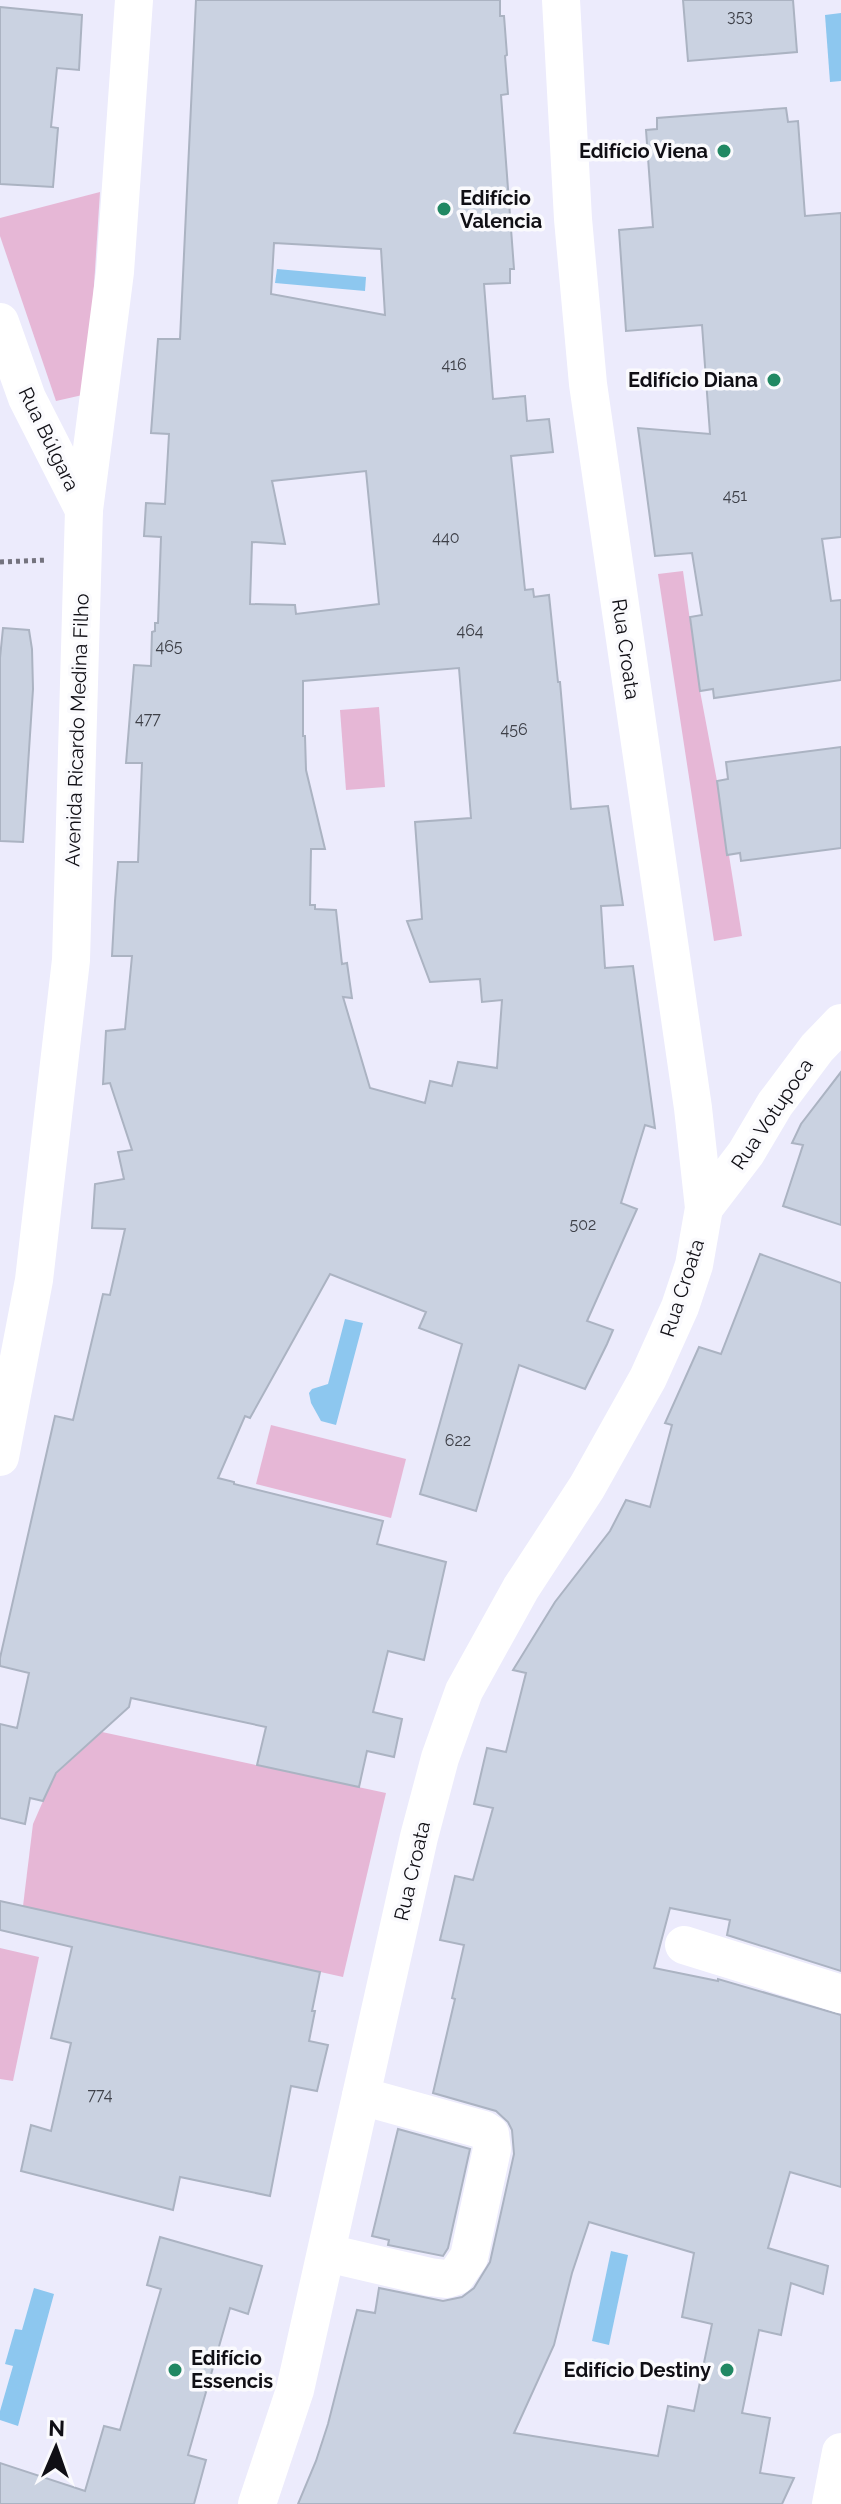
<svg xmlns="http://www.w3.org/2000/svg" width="841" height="2504" font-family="Raleway,sans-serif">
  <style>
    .green { fill: #e6b7d6 }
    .water { fill: #8dc7ef }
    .building { fill: #cad2e1; stroke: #abb3c2; stroke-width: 2; fill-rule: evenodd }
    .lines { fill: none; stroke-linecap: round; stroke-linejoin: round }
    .path { stroke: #74737e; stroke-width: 5; stroke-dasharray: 4 4; stroke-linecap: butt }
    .minor { stroke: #fff; stroke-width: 38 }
    .poi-dot { fill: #218863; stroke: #fafafd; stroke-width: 3 }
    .labels { text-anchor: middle; stroke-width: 7; stroke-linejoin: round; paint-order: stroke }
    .number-label { font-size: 16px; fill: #3e4048 }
    .poi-label { font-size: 20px; font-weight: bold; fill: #100f15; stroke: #fafafd; text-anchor: end }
    .street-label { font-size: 20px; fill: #100f15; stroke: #fafafd }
  </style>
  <rect width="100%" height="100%" fill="#ecebfc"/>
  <!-- green -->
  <g class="green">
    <polygon points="100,192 87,394 56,401 0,236 0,218"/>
    <polygon points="683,571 700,691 717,781 742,936 714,941 658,574"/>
    <polygon points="379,707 385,787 346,790 340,710"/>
    <polygon points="271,1425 406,1459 391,1518 256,1484"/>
    <polygon points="102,1732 386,1793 343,1977 23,1906 33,1824 54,1776"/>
    <polygon points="0,1948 39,1957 13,2081 0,2079"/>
  </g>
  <!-- water -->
  <g class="water">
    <polygon points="841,13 841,81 830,82 825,15"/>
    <polygon points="277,269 366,277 365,291 275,283"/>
    <polygon points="345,1319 363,1323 336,1425 321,1421 311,1403 309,1393 312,1389 328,1384"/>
    <polygon points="611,2251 628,2255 609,2345 592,2341"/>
    <polygon points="34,2288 54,2294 18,2426 0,2420 0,2411 13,2366 5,2364 15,2329 22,2330"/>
  </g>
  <!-- building -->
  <g class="building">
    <path d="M196 0H500V16H504L507 55 505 56 508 94 501 95 514 269H510V283L484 284 493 399 525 396 527 421 549 419 553 452 511 456 525 590 533 589 534 597 549 595 558 682H560L571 809 608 806 623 905 601 906 605 968 633 966 655 1128 645 1125 621 1203 637 1209 587 1321 613 1330 607 1344 585 1389 519 1365 476 1511 420 1494 462 1344 419 1328 426 1312 330 1274 250 1418 245 1416 218 1478 234 1482V1484L383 1521 377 1544 446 1562 424 1660 388 1651 373 1712 402 1719 394 1757 367 1751 359 1787 257 1765 266 1727 131 1698 129 1707 56 1773 43 1801 30 1798 25 1824 0 1818V1724L17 1728 29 1673 0 1666V1658L55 1416 73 1420 103 1294 110 1295 125 1229 92 1228 95 1184 124 1179 118 1152 132 1150 110 1083 103 1084 106 1031 125 1029 132 956H112L115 901 118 862H138L142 763H126L134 665 151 666 152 632 155 631V623H158L161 537 144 536 146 503 165 504 169 434 151 433 158 339H180ZM274 243 381 249 385 315 271 294ZM366 471 379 604 296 614 295 605 250 604 252 542 285 544 272 481ZM459 668 471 818 415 822 422 919 407 921 430 982 480 979 482 1002 502 1000 497 1068 458 1062 452 1086 430 1081 425 1103 370 1088 343 997 352 998 347 963 342 964 336 910 315 909V905H310L311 849H325L306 770 305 736H303V681Z"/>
    <polygon points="683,0 793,0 797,52 688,61"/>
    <polygon points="0,7 82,15 79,70 57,68 51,127 58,128 53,187 0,184"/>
    <polygon points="786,108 788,122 798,121 805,216 841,213 841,537 822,539 831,601 841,600 841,680 714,698 713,689 700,691 690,617 702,615 692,553 655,556 638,428 710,434 702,325 626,331 619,230 653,227 646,130 657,129 657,118"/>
    <polygon points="3,628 29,630 32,649 33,689 23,842 0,841 0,658"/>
    <polygon points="841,747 841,848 741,861 740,853 727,855 717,781 728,779 726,762"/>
    <polygon points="841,1072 841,1225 783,1206 803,1145 792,1143 801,1124"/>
    <path d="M760 1254 841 1283V1971L727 1935 730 1920 670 1908 654 1968 718 1981V1979L841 2015V2187L790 2172 768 2248 828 2266 823 2294 791 2283 781 2335 759 2330 742 2413 770 2418 760 2473 794 2478 782 2504H298L316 2461 328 2424 357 2310 375 2313 379 2288 443 2301 462 2297 474 2288 490 2262 514 2154 512 2130 508 2122 496 2111 433 2093 455 1999 452 1998 464 1945 440 1940 455 1876 473 1880 493 1808 474 1804 487 1748 506 1752 526 1673 513 1670 555 1602 610 1531 626 1500 650 1507 672 1425 665 1423 699 1347 721 1354ZM589 2222 694 2253 682 2317 712 2324 694 2411 668 2406 658 2456 514 2433 554 2345 572 2273Z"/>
    <polygon points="0,1901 320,1972 312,2011 315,2011 309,2041 328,2045 317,2091 291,2086 270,2196 180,2177 173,2210 21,2171 31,2125 51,2131 71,2043 51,2038 72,1947 0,1930"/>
    <polygon points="398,2129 470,2149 448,2248 443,2256 388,2245 389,2240 372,2236"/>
    <polygon points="160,2237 262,2266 248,2314 230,2308 188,2455 206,2460 194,2504 0,2504 0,2463 85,2491 104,2426 120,2430 161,2289 147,2285"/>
  </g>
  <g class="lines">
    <!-- path -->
    <polyline class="path" points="0,562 47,560"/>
    <!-- minor -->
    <g class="minor">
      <polyline points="0,322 27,398 84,510"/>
      <polyline points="704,1208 746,1153 775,1104 817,1048 841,1023"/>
      <polyline points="0,1457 34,1280 71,960 84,510 115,272 134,0"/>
      <polyline points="684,1945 841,1994"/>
      <polyline points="327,2253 430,2277 446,2279 456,2276 469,2257 492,2149 490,2134 484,2130 361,2096"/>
      <polyline points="257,2504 295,2390 419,1837 440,1758 464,1691 521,1588 587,1487 648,1378 680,1307 694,1265 704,1208 693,1108 588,384 573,219 561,0"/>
      <polyline points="831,2504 841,2452"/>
    </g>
  </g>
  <!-- markers -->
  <g class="poi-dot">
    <circle cx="724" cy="151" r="8"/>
    <circle cx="444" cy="209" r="8"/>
    <circle cx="774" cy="380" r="8"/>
    <circle cx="175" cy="2370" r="8"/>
    <circle cx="727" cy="2370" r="8"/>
  </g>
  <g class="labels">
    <!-- number labels -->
    <g class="number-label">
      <text x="740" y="22">353</text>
      <text x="454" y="370">416</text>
      <text x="735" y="501">451</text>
      <text x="446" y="543">440</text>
      <text x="470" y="636">464</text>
      <text x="169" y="652">465</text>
      <text x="148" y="724">477</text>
      <text x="514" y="735">456</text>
      <text x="583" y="1230">502</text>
      <text x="458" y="1446">622</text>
      <text x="100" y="2100">774</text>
    </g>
    <!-- poi labels -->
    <g class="poi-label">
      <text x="708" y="158">Edifício Viena</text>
      <text x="460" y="205" text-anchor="start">Edifício<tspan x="460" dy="23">Valencia</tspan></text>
      <text x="758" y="387">Edifício Diana</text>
      <text x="191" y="2365" text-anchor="start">Edifício<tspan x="191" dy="23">Essencis</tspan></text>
      <text x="711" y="2377">Edifício Destiny</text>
    </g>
    <!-- street labels -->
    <g class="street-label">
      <text transform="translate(49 439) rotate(64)" y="7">Rua Búlgara</text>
      <text transform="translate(626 649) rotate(82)" y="7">Rua Croata</text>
      <text transform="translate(77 730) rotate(-88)" y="7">Avenida Ricardo Medina Filho</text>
      <text transform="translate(772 1114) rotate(-56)" y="7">Rua Votupoca</text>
      <text transform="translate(682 1288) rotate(-72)" y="7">Rua Croata</text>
      <text transform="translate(412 1871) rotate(-77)" y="7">Rua Croata</text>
    </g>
  </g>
  <!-- north arrow -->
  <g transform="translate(56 2448) rotate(2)" stroke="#fafafd" stroke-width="6" paint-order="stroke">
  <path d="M0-6L14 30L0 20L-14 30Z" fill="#100f15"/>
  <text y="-12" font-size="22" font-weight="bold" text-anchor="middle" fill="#100f15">N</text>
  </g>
</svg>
